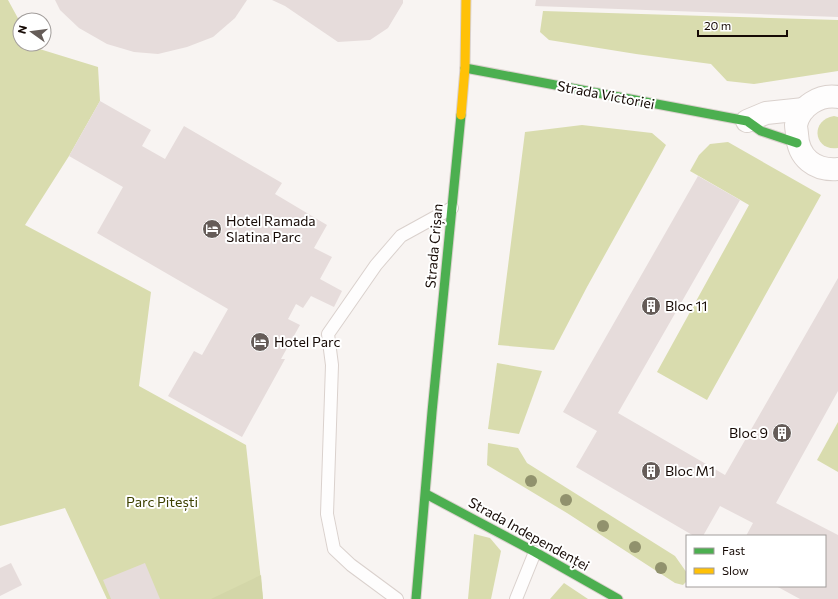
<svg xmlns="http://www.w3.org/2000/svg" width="838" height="599" font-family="Commissioner,sans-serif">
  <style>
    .green { fill: #d9dcae }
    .forest { fill: #d3d6a8 }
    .building { fill: #e6dcdb }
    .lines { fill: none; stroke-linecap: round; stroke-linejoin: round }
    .lane-casing { stroke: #dad1cd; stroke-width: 14 }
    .street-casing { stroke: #dad1cd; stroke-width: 24 }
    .fast-casing { stroke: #dad1cd; stroke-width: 11 }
    .slow-casing { stroke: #dad1cd; stroke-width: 11 }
    .lane { stroke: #fefdfd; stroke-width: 12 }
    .street { stroke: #fefdfd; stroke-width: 22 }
    .fast { stroke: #4caf50; stroke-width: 9 }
    .slow { stroke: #ffc107; stroke-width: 9 }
    .tree { fill: #91926d }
    .labels { text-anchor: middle; stroke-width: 4; stroke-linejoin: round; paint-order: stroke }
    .street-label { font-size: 14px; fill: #160a05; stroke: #fff }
    .poi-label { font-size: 14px; fill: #160a05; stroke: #fff; text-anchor: start }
    .park-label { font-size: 14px; fill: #3d4100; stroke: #fff }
  </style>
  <rect width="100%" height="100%" fill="#f8f4f2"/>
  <!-- green -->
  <g class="green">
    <polygon points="0,0 8,0 20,22 20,44 32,44 33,47 98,67 100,101 69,156 25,225 151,292 139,386 246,445 263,599 107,599 65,508 0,526"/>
    <polygon points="543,11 838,20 838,71 754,84 727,81 711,64 636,54 549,40 540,32"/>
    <path d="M834 116 838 117V148C814 152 809 120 834 116Z"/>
    <polygon points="582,125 652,133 666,145 587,287 554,350 498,345 525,132"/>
    <polygon points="728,142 821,195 707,400 657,372 749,205 690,171 699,155 710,144"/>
    <polygon points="497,363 542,371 519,434 488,429"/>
    <polygon points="838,422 838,472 817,460"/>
    <polygon points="488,443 518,448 527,463 675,556 687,573 687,581 683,585 675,583 567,513 487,465"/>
    <polygon points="474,534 490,538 501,551 491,599 468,599"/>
    <polygon points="564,583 588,599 550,599"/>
  </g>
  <!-- forest -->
  <polygon class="forest" points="261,575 263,599 211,599"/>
  <!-- building -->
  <g class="building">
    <polygon points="55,0 247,0 235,18 213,37 187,47 158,54 134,52 107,44 79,28 60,10"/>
    <polygon points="272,0 403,0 403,3 388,28 370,40 338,42 285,6"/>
    <polygon points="536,0 838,0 838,17 535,6"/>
    <polygon points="100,101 151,130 142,146 165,159 184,126 282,183 275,194 327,225 314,248 332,257 320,279 342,291 334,307 311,296 303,308 296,304 288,319 300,325 281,359 285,359 242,437 168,396 194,351 202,355 228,309 97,233 123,187 69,156"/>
    <polygon points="698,176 740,200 618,413 725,475 838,278 838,391 776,503 838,535 838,599 800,599 776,586 825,586 825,536 746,536 753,523 720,506 703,536 694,536 576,467 597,431 563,412"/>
    <polygon points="11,563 22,585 0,596 0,568"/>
    <polygon points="145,563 160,599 111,599 103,580"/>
  </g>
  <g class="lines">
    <defs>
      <g id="lane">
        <polyline points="397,599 351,565 334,549 327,514 332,365 328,334 376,265 401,236 452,208"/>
        <polyline points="516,599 535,552"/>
      </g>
      <g id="street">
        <path d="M838 97C820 94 800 106 796 125 796 128 797 132 797 134 798 158 815 171 838 169"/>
        <polyline points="747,121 766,113 804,109"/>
      </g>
      <g id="fast">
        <polyline points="465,68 747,121 761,131 797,143"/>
        <polyline points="426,494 535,552 618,599"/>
        <polyline points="416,599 432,412 461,115"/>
      </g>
      <polyline id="slow" points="461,115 465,68 466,0"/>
    </defs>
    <!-- lane casing -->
    <use href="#lane" class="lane-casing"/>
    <!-- street casing -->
    <use href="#street" class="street-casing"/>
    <!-- fast casing -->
    <use href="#fast" class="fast-casing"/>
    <!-- slow casing -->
    <use href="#slow" class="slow-casing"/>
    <!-- lane -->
    <use href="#lane" class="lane"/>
    <!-- street -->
    <use href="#street" class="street"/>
    <!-- fast -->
    <use href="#fast" class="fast"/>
    <!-- slow -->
    <use href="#slow" class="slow"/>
  </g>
  <!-- trees -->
  <g class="tree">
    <circle cx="531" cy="481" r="6"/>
    <circle cx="566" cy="500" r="6"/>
    <circle cx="603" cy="526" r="6"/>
    <circle cx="635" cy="547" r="6"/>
    <circle cx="661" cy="568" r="6"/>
  </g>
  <!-- icons -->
  <defs>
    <symbol id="hotel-disc" viewBox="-11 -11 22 22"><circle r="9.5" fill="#655c58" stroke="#fff"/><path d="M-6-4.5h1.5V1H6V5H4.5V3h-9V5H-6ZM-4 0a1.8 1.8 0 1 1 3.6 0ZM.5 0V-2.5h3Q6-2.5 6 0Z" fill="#fff"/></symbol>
    <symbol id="building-disc" viewBox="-11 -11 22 22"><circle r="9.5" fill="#655c58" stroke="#fff"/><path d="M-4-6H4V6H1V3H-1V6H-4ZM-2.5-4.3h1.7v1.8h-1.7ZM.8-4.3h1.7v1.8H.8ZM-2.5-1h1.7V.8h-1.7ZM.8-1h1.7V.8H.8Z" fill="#fff"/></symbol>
  </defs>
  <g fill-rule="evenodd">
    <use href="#hotel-disc" x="201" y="218" width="22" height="22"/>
    <use href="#building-disc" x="640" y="295" width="22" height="22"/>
    <use href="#hotel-disc" x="249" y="331" width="22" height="22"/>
    <use href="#building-disc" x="771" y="422" width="22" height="22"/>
    <use href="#building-disc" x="640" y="460" width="22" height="22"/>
  </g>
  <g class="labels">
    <!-- street labels -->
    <g class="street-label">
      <text transform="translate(606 95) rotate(11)" y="5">Strada Victoriei</text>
      <text transform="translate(434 246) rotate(-85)" y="5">Strada Crișan</text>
      <text transform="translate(529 534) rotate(29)" y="5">Strada Independenței</text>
    </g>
    <!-- poi labels -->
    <g class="poi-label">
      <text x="226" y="226">Hotel Ramada<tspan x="226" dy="16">Slatina Parc</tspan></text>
      <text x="665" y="311">Bloc 11</text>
      <text x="274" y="347">Hotel Parc</text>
      <text x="768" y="438" text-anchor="end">Bloc 9</text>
      <text x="665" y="476">Bloc M1</text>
    </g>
    <!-- park labels -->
    <g class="park-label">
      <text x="162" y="507">Parc Pitești</text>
    </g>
  </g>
  <!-- legend -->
  <rect x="686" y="535" width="140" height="52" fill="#ffffff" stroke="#a29d9b"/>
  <rect x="694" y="548" width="20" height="6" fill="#4caf50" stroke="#a29d9b"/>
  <text x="722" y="555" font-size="12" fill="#160a05">Fast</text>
  <rect x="694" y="568" width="20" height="6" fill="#ffc107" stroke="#a29d9b"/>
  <text x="722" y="575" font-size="12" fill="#160a05">Slow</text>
  <!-- north arrow -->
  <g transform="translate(32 32) rotate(284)"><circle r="19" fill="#ffffff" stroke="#a29d9b"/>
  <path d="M0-3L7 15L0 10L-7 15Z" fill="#655c58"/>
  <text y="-6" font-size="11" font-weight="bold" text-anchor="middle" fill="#160a05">N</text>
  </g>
  <!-- scale -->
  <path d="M698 30v6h89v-6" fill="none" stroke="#160a05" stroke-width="2"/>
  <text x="704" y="30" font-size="12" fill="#160a05" stroke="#ffffff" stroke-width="3" paint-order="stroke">20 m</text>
</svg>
